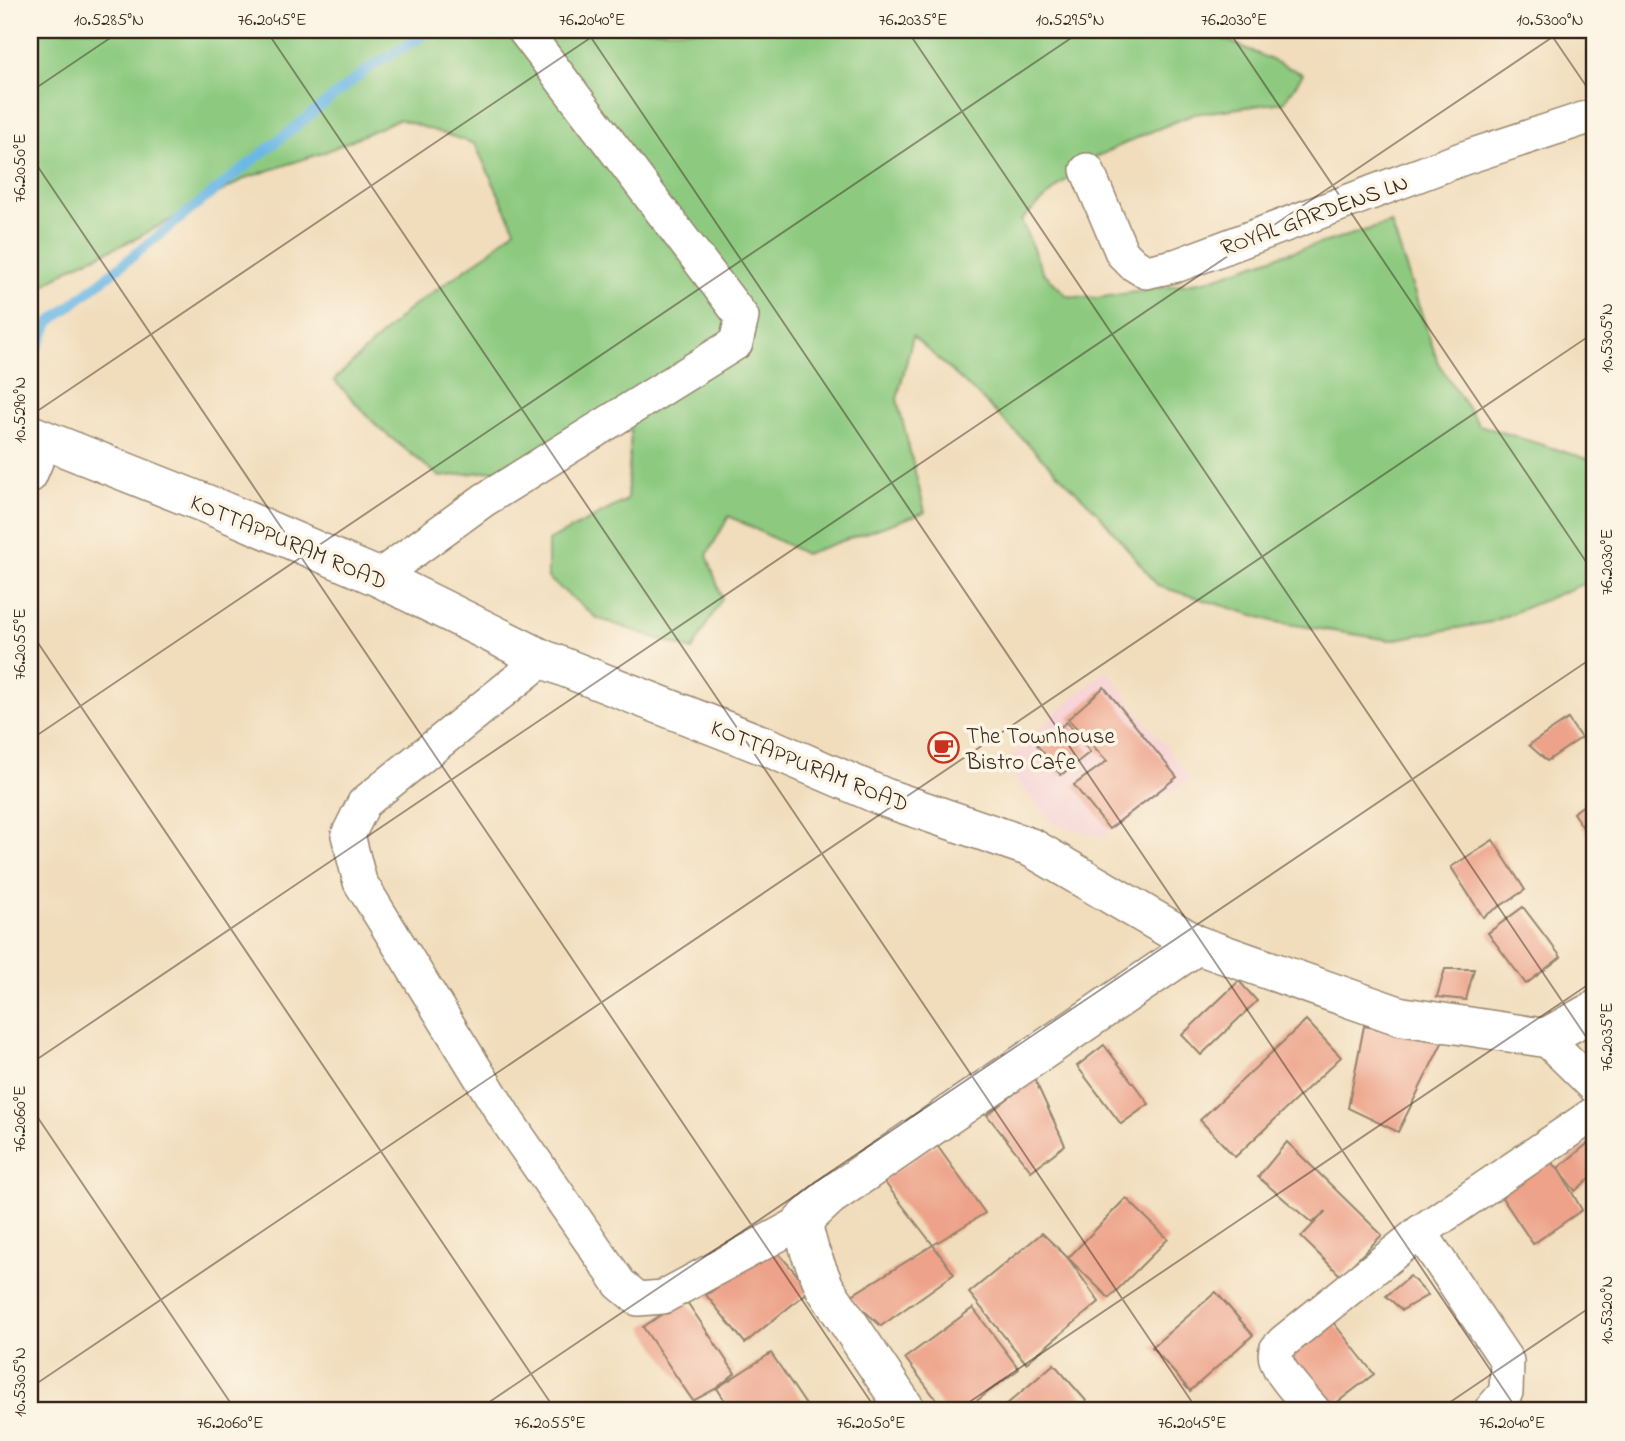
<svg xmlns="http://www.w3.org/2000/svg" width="1625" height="1441" font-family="'Indie Flower',sans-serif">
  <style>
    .built { fill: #f6cfd5 }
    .green { fill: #8dca80; stroke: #647a4f; stroke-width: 2 }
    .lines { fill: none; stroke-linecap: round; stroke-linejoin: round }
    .stream { stroke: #6cb8e5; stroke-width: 10 }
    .building { fill: #eda289 }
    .minor-casing { stroke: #96846d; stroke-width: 36 }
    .tertiary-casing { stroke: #96846d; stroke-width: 41 }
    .minor { stroke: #fff; stroke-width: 33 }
    .tertiary { stroke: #fff; stroke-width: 38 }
    .ticks { fill: none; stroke: #3b2a1e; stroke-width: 2; stroke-opacity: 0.45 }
    .labels { text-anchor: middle; stroke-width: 7; stroke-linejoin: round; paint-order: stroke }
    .street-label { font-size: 23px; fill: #3b2a1e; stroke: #fcf5e5 }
    .poi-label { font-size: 23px; fill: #3b2a1e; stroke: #fcf5e5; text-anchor: start }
    .neatline { fill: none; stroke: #3b2a1e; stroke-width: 2.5 }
    .ticks-label { font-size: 18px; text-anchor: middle; fill: #3b2a1e }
  </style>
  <rect width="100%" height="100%" fill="#fcf5e5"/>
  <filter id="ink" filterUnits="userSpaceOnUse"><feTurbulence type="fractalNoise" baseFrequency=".0143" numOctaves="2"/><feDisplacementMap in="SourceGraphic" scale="14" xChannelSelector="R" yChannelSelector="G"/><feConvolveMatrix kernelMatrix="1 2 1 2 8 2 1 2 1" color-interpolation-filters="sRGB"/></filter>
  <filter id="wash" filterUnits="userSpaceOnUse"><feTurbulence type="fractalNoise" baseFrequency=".00686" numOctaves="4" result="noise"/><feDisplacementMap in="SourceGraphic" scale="28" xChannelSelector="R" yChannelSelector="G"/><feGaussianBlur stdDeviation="1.57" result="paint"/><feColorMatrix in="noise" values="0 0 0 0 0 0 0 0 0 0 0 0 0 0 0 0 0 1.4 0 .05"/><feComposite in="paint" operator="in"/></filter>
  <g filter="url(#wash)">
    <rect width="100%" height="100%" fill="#f1ddbc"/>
    <!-- built -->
    <polygon class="built" points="1106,670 1191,779 1103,837 1052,823 1004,766 1043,725"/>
    <!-- green -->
    <polygon class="green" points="30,30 1212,30 1213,34 1303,74 1284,102 1194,114 1143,135 1087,161 1021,220 1042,271 1067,296 1097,298 1205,281 1281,255 1391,223 1438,363 1479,425 1587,459 1595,456 1595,579 1491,622 1390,640 1276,622 1158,586 1098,513 980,397 913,336 897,399 925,512 805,554 729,516 707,555 722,598 692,650 597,618 548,578 548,541 627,500 631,430 594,432 516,468 440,477 379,428 334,380 409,309 487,254 515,229 475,144 399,119 325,152 246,178 137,238 74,266 30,295"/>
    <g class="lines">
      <!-- stream -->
      <polyline class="stream" points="30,363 49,323 369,68 433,30"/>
    </g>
    <g id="blocks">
      <!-- building -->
      <g class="building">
        <polygon points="1104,687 1177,777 1109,829 1074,785 1107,761 1068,719"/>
        <polygon points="1568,719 1581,738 1547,761 1529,745"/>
        <polygon points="1067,722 1090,752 1061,775 1037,745"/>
        <polygon points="1595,797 1595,845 1573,813"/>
        <polygon points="1493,840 1525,890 1483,917 1451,867"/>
        <polygon points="1523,907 1561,957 1526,984 1488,933"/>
        <polygon points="1445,969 1474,969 1466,1000 1437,997"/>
        <polygon points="1239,981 1257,1001 1201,1055 1182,1035"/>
        <polygon points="1306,1020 1341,1057 1235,1157 1200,1120"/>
        <polygon points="1364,1026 1443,1041 1398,1132 1348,1108"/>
        <polygon points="1104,1045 1149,1104 1121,1124 1077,1066"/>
        <polygon points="1034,1078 1065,1145 1031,1171 987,1115"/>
        <polygon points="1592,1140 1595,1144 1595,1174 1575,1191 1558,1168"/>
        <polygon points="1287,1142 1382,1235 1341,1276 1301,1237 1326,1211 1312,1223 1258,1177"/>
        <polygon points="936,1144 985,1213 933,1245 883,1180"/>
        <polygon points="1548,1160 1558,1168 1582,1210 1533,1244 1499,1193"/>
        <polygon points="1126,1198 1168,1239 1109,1298 1068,1258"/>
        <polygon points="1042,1233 1068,1258 1099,1302 1026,1363 969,1293"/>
        <polygon points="933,1245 954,1274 881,1326 849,1297"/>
        <polygon points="775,1249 810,1290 745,1343 706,1295"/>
        <polygon points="1410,1276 1428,1295 1402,1310 1386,1296"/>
        <polygon points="1216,1292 1253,1335 1190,1391 1152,1347"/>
        <polygon points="685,1299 735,1373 717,1388 693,1401 643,1327"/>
        <polygon points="973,1308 1019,1369 963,1411 945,1411 905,1358"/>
        <polygon points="1329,1317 1374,1374 1327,1410 1282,1354"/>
        <polygon points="771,1353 810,1411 731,1411 717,1388"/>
        <polygon points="1054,1364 1095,1411 999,1411"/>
      </g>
    </g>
  </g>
  <g filter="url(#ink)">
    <use href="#blocks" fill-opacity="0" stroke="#96846d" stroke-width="2"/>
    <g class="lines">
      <defs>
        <g id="minor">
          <polyline points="1087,170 1122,253 1133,264 1146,272 1178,265 1464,158 1595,115"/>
          <polyline points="30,476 45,440"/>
          <polyline points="378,577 484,500 736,343 742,317 524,30"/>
          <polyline points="543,659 364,803 348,835 360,882 508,1122 620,1284 638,1299 663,1297 802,1222"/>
          <polyline points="1545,1038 1595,1087"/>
          <polyline points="1420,1232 1507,1361 1506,1392 1490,1411"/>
          <path d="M1314 1411C1305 1399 1269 1365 1276 1350 1278 1347 1281 1345 1283 1342L1420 1232 1595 1113"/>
        </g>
        <g id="tertiary">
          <polyline points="30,434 214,507 378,577 543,659 770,748 886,798 1032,848 1197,945 1400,1016 1545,1038 1595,1010"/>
          <polyline points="907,1411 825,1288 810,1252 802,1222 830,1196 1197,945"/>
        </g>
      </defs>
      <!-- minor casing -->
      <use href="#minor" class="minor-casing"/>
      <!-- tertiary casing -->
      <use href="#tertiary" class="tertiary-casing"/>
      <!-- minor -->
      <use href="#minor" class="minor"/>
      <!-- tertiary -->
      <use href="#tertiary" class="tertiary"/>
    </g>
  </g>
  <!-- ticks -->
  <path class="ticks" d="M266 30 1198 1411M586 30 1518 1411M907 30 1595 1050M1228 30 1595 575M1548 30 1595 99M30 92 122 30M30 155 877 1411M30 416 602 30M30 631 556 1411M30 740 1083 30M30 1064 1563 30M30 1106 236 1411M30 1388 1595 332M476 1411 1595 656M956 1411 1595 980M1437 1411 1595 1304"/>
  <!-- icons -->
  <defs>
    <symbol id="cafe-ring" viewBox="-11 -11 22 22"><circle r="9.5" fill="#fcf5e5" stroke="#c8321e" stroke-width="1.5"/><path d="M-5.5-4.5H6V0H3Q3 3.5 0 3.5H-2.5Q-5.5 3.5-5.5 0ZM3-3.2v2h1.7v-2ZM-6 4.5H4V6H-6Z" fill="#c8321e"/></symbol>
  </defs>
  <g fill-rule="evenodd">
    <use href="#cafe-ring" x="926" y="730" width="35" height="35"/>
  </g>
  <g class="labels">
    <!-- street labels -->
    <g class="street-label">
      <text transform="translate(1314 214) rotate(-20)" y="8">ROYAL GARDENS LN</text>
      <text transform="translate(289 541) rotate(23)" y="8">KOTTAPPURAM ROAD</text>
      <text transform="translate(810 765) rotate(22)" y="8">KOTTAPPURAM ROAD</text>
    </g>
    <!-- poi labels -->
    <g class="poi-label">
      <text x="966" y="743">The Townhouse<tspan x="966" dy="26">Bistro Cafe</tspan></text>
    </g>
  </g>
  <!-- margin -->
  <rect width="1625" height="1441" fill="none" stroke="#fcf5e5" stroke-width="77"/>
  <rect x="38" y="38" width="1548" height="1364" class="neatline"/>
  <g class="ticks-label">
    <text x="109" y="25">10.5285°N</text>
    <text x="272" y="25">76.2045°E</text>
    <text x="592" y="25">76.2040°E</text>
    <text x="913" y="25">76.2035°E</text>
    <text x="1070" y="25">10.5295°N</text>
    <text x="1234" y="25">76.2030°E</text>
    <text x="1550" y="25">10.5300°N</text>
    <text transform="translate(19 168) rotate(-90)" y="6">76.2050°E</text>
    <text transform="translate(1606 338) rotate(-90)" y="6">10.5305°N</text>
    <text transform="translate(19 410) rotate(-90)" y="6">10.5290°N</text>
    <text transform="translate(1606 562) rotate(-90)" y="6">76.2030°E</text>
    <text transform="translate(19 644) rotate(-90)" y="6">76.2055°E</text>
    <text transform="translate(1606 1037) rotate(-90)" y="6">76.2035°E</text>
    <text transform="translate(19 1119) rotate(-90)" y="6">76.2060°E</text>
    <text transform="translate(1606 1310) rotate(-90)" y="6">10.5320°N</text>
    <text transform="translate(19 1382) rotate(-90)" y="6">10.5305°N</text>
    <text x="230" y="1428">76.2060°E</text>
    <text x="550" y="1428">76.2055°E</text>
    <text x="871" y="1428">76.2050°E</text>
    <text x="1192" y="1428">76.2045°E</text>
    <text x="1512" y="1428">76.2040°E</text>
  </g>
</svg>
